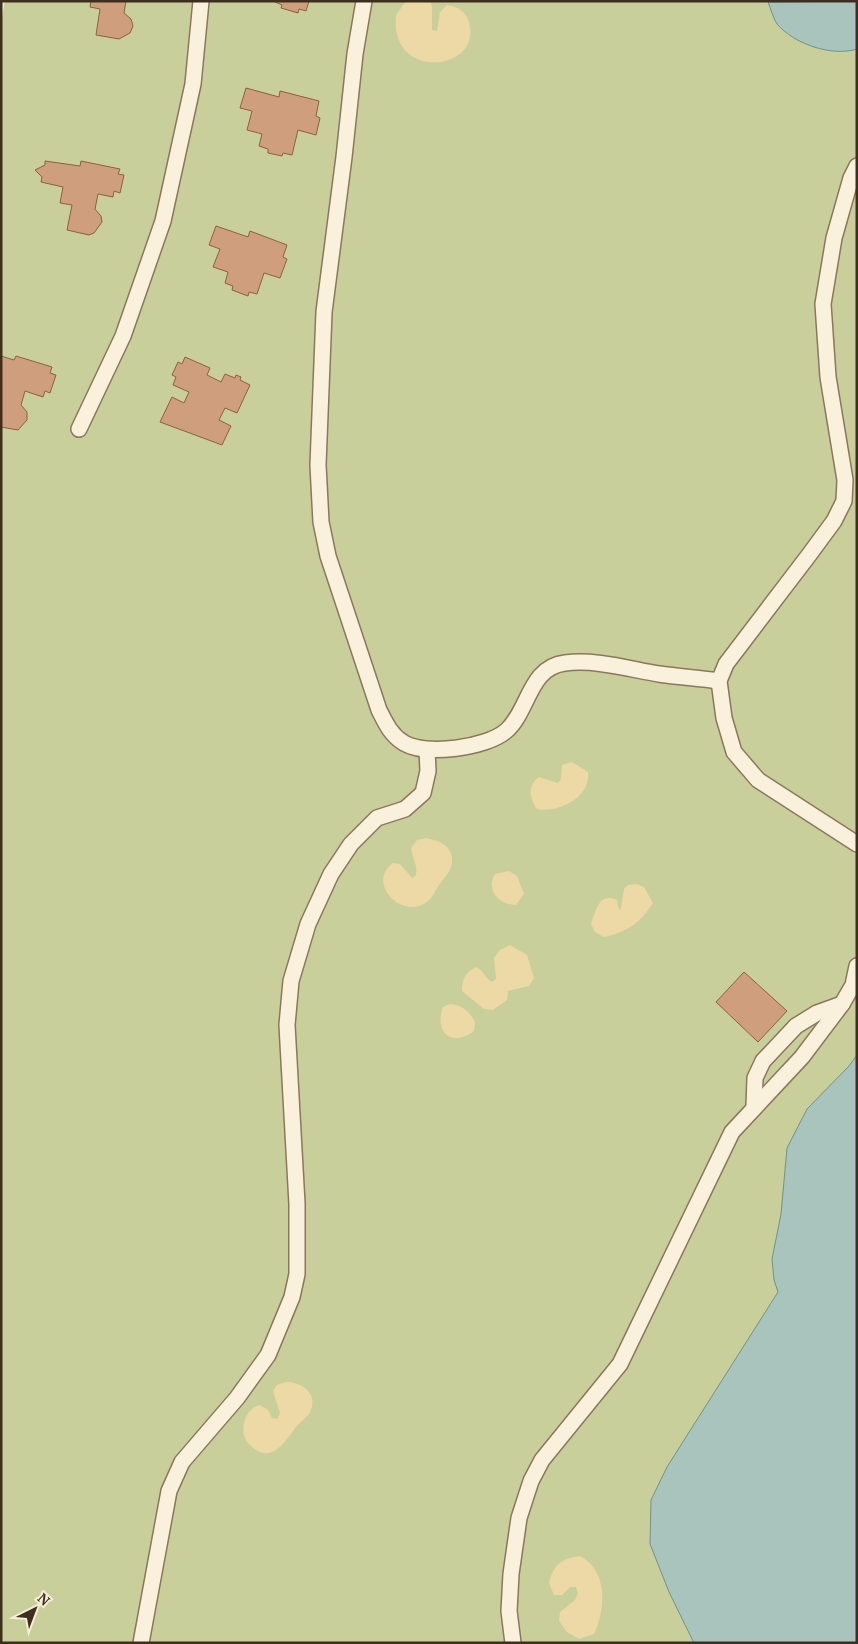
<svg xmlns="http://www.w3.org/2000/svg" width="858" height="1644" font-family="'PT Serif',serif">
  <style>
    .green { fill: #c9cf9b }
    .sand { fill: #ecd9a5 }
    .water { fill: #a9c4bc; stroke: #6f938a }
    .building { fill: #cf9f7d; stroke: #8d5f41 }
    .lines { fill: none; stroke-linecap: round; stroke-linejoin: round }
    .lane-casing { stroke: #8d765c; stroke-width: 18 }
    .lane { stroke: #faf1dc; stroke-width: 15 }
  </style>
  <rect width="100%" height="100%" fill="#f0e4c8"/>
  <!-- green -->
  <polygon class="green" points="5,1 857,1 857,1643 1,1643 1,23"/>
  <!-- sand -->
  <g class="sand">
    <path d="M406 1H430L432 6V30L437 31 440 12 447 5C458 7 466 11 469 22 482 67 407 79 397 34 395 29 396 21 396 15Z"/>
    <path d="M572 762 588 772C591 798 558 813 537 809 529 798 528 785 539 777L558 783 561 779 562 765Z"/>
    <path d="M426 838C437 840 451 845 452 858 453 870 446 875 439 885 435 890 433 897 428 901 404 922 365 883 393 863L400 864 412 878 416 875C418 865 412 858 411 848L417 840Z"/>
    <path d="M509 871 517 876 524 894 516 905C499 905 485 890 495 874Z"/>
    <path d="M637 884 644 887 653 903C640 923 627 932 604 937L595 932 591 924C596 910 599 892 617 900L619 910 621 908 624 889 628 885Z"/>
    <path d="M510 945 527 955 534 978 529 986 508 991 507 1000 493 1010 484 1009 462 991C462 979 465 973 476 967 484 970 485 979 492 982L496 979 494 958 500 950Z"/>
    <path d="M450 1004C462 1005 469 1011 475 1022L474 1031C451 1048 434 1032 443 1007Z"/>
    <path d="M286 1382C303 1382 320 1395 309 1414 305 1419 299 1423 295 1428 283 1445 270 1466 248 1443 238 1432 245 1408 260 1405L268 1410 272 1418 277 1419 280 1413 273 1391 277 1385Z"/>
    <path d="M580 1556C608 1571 606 1608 594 1634L579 1639 567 1632 559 1621 560 1612 575 1600 578 1593 576 1587H570L562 1595H554L549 1583C553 1565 562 1558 580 1556Z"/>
  </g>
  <!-- water -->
  <g class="water">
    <path d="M857 1V49C832 57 794 44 777 24 773 18 771 9 768 2Z"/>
    <polygon points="857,1055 857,1643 694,1643 669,1592 650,1544 651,1500 667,1467 778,1292 774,1280 772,1259 781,1214 787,1148 807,1109 849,1066"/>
  </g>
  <!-- building -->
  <g class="building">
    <polygon points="91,1 126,1 124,13 131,19 133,26 130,33 119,39 96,35 100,9 90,7"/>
    <polygon points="273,1 309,1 306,11 299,9 298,13 281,8 282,5"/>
    <polygon points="246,88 279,97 280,91 319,101 316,116 320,118 316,135 298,130 292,155 283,153 282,156 268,153 268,149 259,146 262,134 247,130 252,111 240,108"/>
    <polygon points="45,161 80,166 81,161 120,169 118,174 124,175 120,193 114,191 113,197 98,194 95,209 101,216 102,222 94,233 89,235 67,230 72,205 60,203 63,187 41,182 42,177 35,170 45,165"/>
    <polygon points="216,226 248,237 250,231 287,245 283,257 287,259 280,278 264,273 257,294 249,292 248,296 232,290 233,286 225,283 228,272 213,267 220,249 209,245"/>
    <polygon points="1,356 14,360 16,356 52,367 50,373 56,375 50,393 45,391 43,397 25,391 21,405 27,412 27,420 18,430 1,427"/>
    <polygon points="185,357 210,368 207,375 221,382 225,374 235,378 236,375 241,377 240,380 250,385 237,413 225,408 219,420 231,426 222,445 160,422 172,397 184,403 189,392 173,385 176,377 172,375 178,362 182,364"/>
    <polygon points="744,972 787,1011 758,1042 716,1002"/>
  </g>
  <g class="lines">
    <defs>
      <g id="lane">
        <path d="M364 1 355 54 344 157 324 312 318 465 321 522 328 556 379 710C386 724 391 735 404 743 426 756 486 748 506 731 529 711 529 667 565 663 595 659 629 669 659 674 679 677 699 678 719 681"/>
        <polyline points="857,166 851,178 834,238 823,304 828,377 845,480 844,501 834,521 809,555 726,664 719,681 724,718 734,752 758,780 857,844"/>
        <polyline points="79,429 123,336 163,221 193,84 201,1"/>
        <polyline points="754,1106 755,1078 763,1061 796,1026 817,1013 842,1004"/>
        <polyline points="141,1643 169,1491 182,1462 237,1398 268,1355 292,1297 297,1274 297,1204 287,1025 291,981 308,924 331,874 351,844 377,818 405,809 423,793 428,771 427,750"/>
        <polyline points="513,1643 509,1611 511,1574 519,1518 531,1481 542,1460 620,1364 732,1132 802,1057 842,1004 853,985 857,966"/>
      </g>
    </defs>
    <!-- lane casing -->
    <use href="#lane" class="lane-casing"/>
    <!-- lane -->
    <use href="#lane" class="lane"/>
  </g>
  <!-- border -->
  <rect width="858" height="1644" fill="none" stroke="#3d2e20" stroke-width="5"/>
  <!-- north arrow -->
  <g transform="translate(35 1609) rotate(42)" stroke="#f7eed8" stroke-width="4" paint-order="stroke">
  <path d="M0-4L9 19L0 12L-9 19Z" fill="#3d2e20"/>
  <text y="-8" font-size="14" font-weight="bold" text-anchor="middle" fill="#3d2e20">N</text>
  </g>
</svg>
